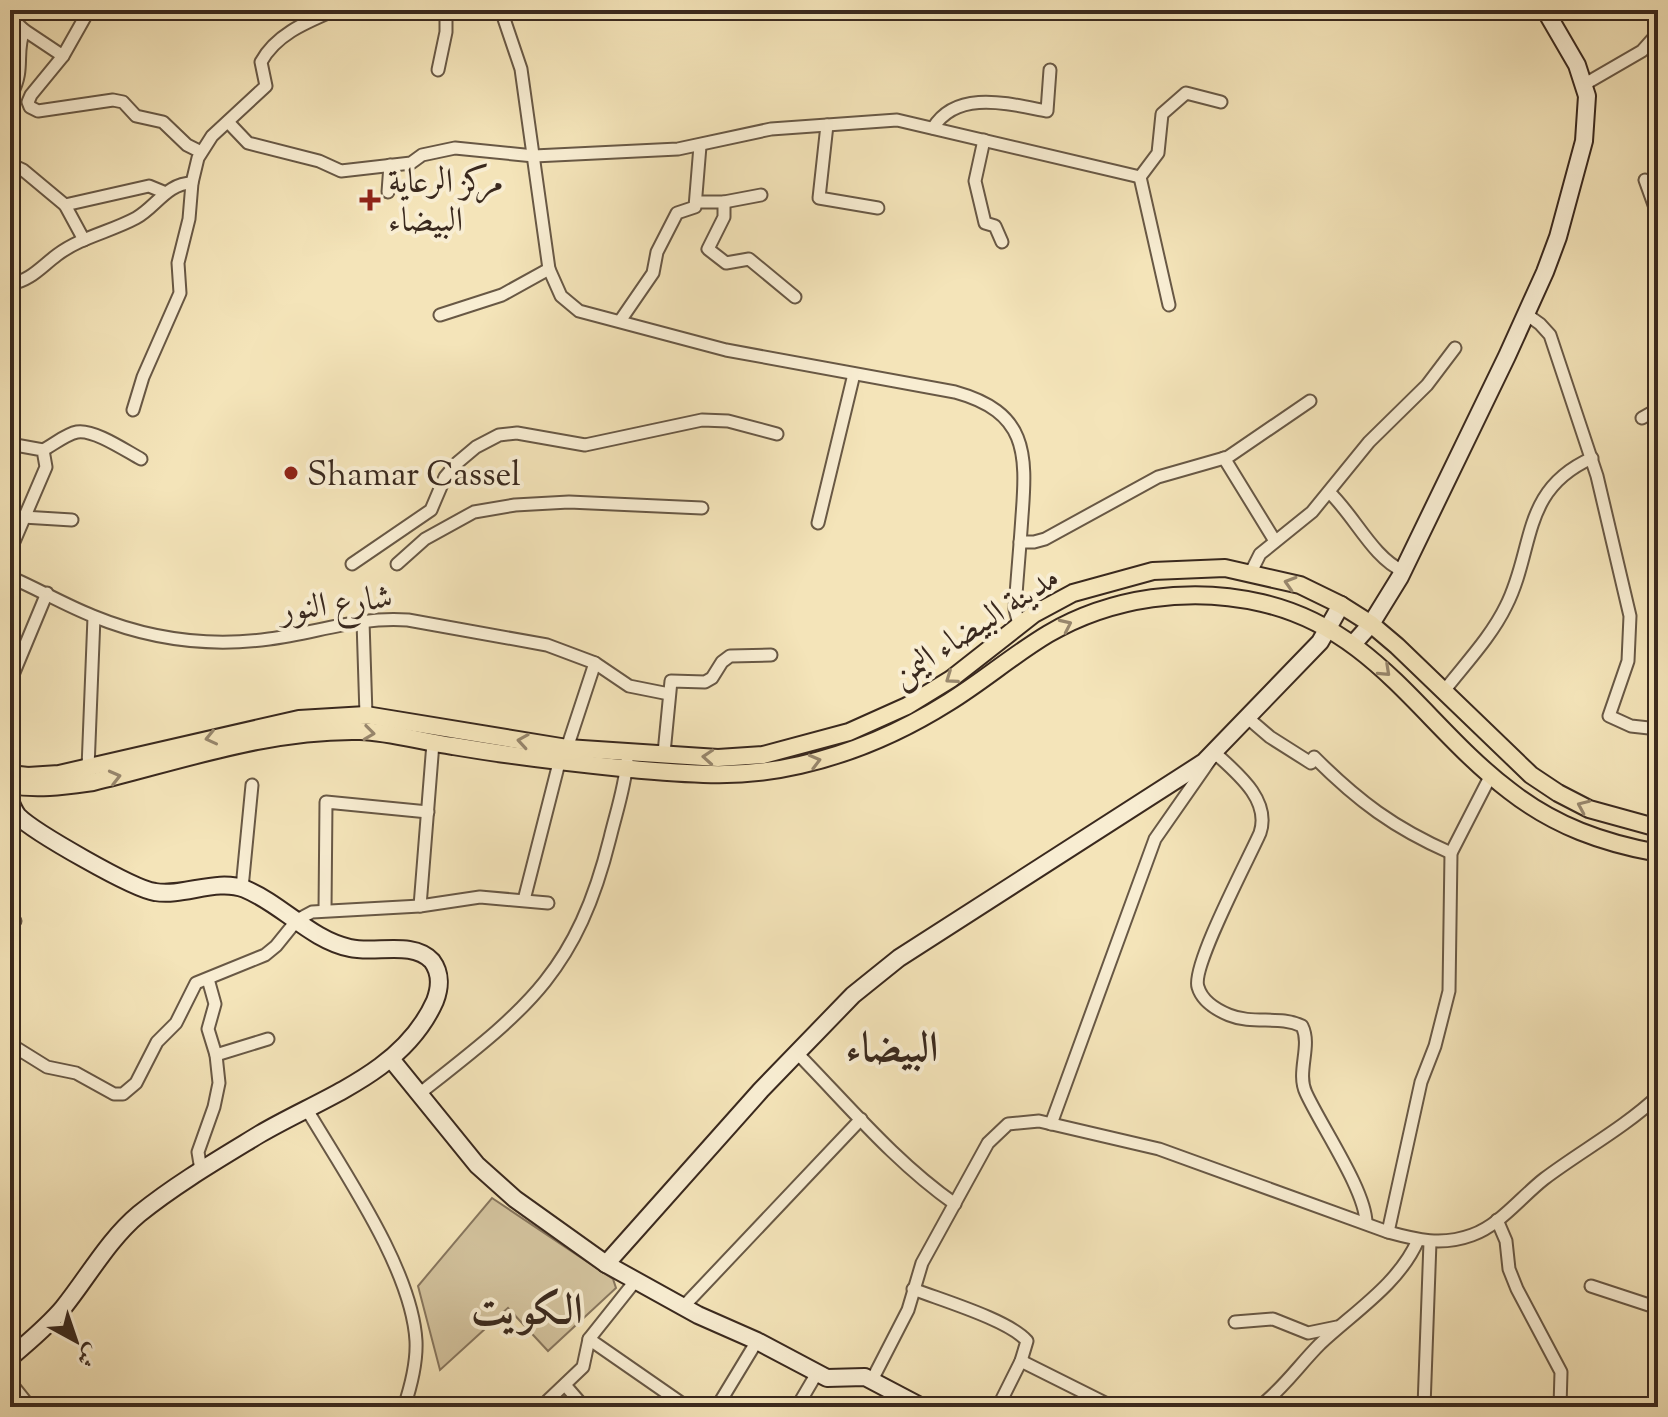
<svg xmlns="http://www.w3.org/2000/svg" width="1668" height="1417" font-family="'Sorts Mill Goudy',Amiri,serif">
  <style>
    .green { fill: #d4c49f; stroke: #87765e; stroke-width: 2 }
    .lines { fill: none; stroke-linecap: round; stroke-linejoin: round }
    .street-casing { stroke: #685845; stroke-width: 15 }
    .secondary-casing { stroke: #3a291e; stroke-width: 20 }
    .primary-casing { stroke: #3a291e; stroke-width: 20 }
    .street { stroke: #f8edd2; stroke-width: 11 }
    .secondary { stroke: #f8edd2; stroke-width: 16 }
    .primary { stroke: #f4e4b9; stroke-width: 16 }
    .oneway { stroke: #97866c }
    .poi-dot { fill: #8f2418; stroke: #f8edd2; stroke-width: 3 }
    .labels { text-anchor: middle; stroke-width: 8; stroke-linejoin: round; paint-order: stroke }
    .poi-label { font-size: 34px; fill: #3a291e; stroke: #f8edd2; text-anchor: start }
    .street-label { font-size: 34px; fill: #3a291e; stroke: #f8edd2 }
    .district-label { font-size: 42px; font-weight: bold; fill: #3a291e; stroke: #f8edd2 }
  </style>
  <rect width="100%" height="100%" fill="#f4e4b9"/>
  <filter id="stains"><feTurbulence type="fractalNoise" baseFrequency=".0025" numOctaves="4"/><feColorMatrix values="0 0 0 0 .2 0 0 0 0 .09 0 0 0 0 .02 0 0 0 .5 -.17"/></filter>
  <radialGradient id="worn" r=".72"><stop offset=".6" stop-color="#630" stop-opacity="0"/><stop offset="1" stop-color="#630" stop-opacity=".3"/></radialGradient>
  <!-- green -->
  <polygon class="green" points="492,1198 613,1279 616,1288 548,1351 508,1308 440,1370 418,1286"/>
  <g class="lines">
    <defs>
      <g id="street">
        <polyline points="89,10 63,56 31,95 28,102 30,107 38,111 113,100 123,102 136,116 163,122 187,145 201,152"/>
        <polyline points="407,10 414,10"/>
        <path d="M501 10 521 69 549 269 561 296 579 311 726 350 955 392C1027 412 1027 452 1022 516 1020 547 1017 578 1015 609L1019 624"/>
        <path d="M10 17 24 30C15 53 25 69 12 93"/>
        <polyline points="24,30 63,56"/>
        <polyline points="438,70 446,32 446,10"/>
        <polyline points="1585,84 1642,51 1658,33"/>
        <polyline points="228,122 248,143 319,161 341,171 411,163 422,155 455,148 534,156 678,149 771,129 897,120 1140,177"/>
        <polyline points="827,125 819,198 878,208"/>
        <path d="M933 128C957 89 1009 104 1047 111L1050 70"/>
        <polyline points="984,140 975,181 985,223 995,226 1002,242"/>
        <polyline points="10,164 23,170 65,205 84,240"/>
        <polyline points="1645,180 1658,216"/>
        <polyline points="388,192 390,165"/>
        <polyline points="696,202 724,202 724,217 708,249 726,263 749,259 795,297"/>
        <polyline points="724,202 761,195"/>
        <polyline points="65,205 149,186 166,193"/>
        <path d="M10 284C30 281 41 267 57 255 81 237 110 232 136 218 156 207 167 183 192 183"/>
        <polyline points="1169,305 1140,177 1158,153 1162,114 1186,93 1221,102"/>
        <polyline points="1526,314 1540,324 1550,335 1597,476 1630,616 1628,661 1609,716 1631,726 1658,729"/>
        <polyline points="440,315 502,295 549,269"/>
        <polyline points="620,321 653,273 657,252 677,213 695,207 700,146"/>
        <path d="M133 410 143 377 180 293 178 263 189 219 192 183 198 158 212 136 266 86 261 62C276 34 307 22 335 10"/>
        <polyline points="1642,418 1658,409"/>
        <polyline points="10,444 43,450 46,467 10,551"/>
        <path d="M43 450C53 445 66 434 77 432 94 429 126 451 141 459"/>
        <polyline points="1224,458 1275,541"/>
        <path d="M1329 492C1354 515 1373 558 1403 571"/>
        <polyline points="23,517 72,520"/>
        <polyline points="818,523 854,374"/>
        <polyline points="1020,542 1034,542 1045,539 1158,477 1228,457 1310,401"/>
        <polyline points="352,564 431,510 445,477 457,463 476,447 499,435 517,433 585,445 702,420 728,421 777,434"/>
        <polyline points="397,564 425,539 474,512 515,505 569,502 702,508"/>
        <polyline points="1251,572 1260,554 1312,512 1369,442 1427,385 1455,348"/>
        <path d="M10 577C38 589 65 605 93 616 149 639 210 647 269 639 316 633 360 616 408 620L547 645 595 663 629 686 669 694"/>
        <polyline points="363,621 366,715"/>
        <polyline points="10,682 47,593"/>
        <path d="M1444 691C1465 664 1491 637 1506 606 1535 549 1520 490 1592 458"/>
        <path d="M1249 719 1270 737 1311 763 1314 757C1358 801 1394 828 1451 853"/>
        <polyline points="567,748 595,663"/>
        <polyline points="664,753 671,681 705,682 712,678 722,662 730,656 771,655"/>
        <polyline points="88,768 94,617"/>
        <polyline points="242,888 252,785"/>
        <polyline points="524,900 559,763"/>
        <polyline points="420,906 433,743"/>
        <polyline points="325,910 326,802 428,812"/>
        <polyline points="10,921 15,921"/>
        <polyline points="10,1044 47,1067 76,1073 114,1094 123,1094 136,1083 157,1042 176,1023 196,983 265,955 276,946 297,920 312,912 420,906 480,897 548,903"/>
        <path d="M797 1053C848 1105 895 1162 955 1204"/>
        <polyline points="216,1055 268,1039"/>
        <path d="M419 1094C524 1011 576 975 610 838 616 813 625 787 627 761"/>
        <path d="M306 1108C343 1171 412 1269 416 1341 417 1363 411 1386 404 1407"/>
        <path d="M1051 1124 1155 839 1215 753C1237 773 1271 800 1260 833 1249 858 1191 967 1198 987 1202 1001 1217 1010 1229 1015 1253 1025 1280 1015 1302 1026 1312 1046 1296 1072 1306 1093 1321 1126 1366 1191 1366 1223"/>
        <polyline points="201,1170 198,1152 214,1107 219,1083 216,1055 208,1029 215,1004 208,979"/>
        <polyline points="1497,1220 1506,1241 1509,1269 1517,1289 1561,1372 1560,1407"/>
        <polyline points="1388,1232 1421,1082 1435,1046 1449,991 1451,853 1491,775"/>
        <polyline points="1591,1286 1658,1308"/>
        <path d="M913 1289C941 1300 1009 1320 1027 1341L1021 1361 998 1407"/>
        <polyline points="683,1307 861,1119"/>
        <polyline points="1235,1322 1273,1319 1308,1333 1337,1327"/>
        <polyline points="589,1339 687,1407"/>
        <polyline points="1021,1361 1113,1407"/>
        <path d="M872 1380 908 1310 922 1263 988 1143 1008 1124 1039 1121 1159 1149 1388 1232C1417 1240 1442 1246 1472 1235 1500 1225 1521 1197 1544 1179 1581 1151 1624 1128 1658 1096"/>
        <polyline points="10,1382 30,1407"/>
        <polyline points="565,1385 584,1407"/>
        <polyline points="541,1407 583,1367 589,1339 636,1280"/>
        <polyline points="717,1407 757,1341"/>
        <polyline points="797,1407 817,1373"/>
        <path d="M1259 1407C1283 1389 1299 1365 1320 1344 1354 1312 1399 1284 1418 1240"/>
        <polyline points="1424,1407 1430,1242"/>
        <polyline points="1496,1407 1496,1405"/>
      </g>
      <g id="secondary">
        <polyline points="1354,643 1371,624 1400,577 1507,356 1545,272 1558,237 1584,141 1587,96 1577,65 1545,10"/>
        <path d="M10 800C12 806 14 811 18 816 34 832 133 889 155 892 184 897 216 878 245 889 282 904 311 940 350 948 375 954 413 940 432 961 441 973 440 988 435 1001 403 1073 323 1097 260 1134 219 1159 176 1184 139 1214 108 1240 88 1277 63 1308 47 1327 28 1342 10 1358"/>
        <polyline points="391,1059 477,1165 515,1199 606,1264 698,1315 757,1341 827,1378 865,1377 922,1407"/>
        <polyline points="606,1264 761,1090 853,995 899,958 1204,762 1320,642 1341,605"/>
      </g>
      <g id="primary">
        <polyline points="10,774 28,776 59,774 299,719 366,715 567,748 718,758 763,755 849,732 907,706 951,679 1034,614 1073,593 1153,571 1225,568 1300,585 1341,605 1371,624 1397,646 1531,775 1558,793 1589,809 1658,828"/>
        <path d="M10 785C38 790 64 786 93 782 180 761 269 729 360 731 391 732 423 742 453 746 512 756 571 763 631 769 691 774 740 779 800 765 853 753 903 731 949 702 983 681 1013 655 1048 634 1111 597 1191 586 1262 603 1376 629 1424 726 1510 791 1555 826 1603 843 1658 853"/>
      </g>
    </defs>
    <!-- street casing -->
    <use href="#street" class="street-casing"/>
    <!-- secondary casing -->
    <use href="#secondary" class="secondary-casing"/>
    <!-- primary casing -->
    <use href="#primary" class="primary-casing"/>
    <!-- street -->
    <use href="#street" class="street"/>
    <!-- secondary -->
    <use href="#secondary" class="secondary"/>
    <!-- primary -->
    <use href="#primary" class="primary"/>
  </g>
  <!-- one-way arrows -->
  <defs><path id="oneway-chevron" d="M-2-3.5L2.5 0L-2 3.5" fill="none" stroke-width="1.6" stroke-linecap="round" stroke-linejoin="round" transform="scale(2)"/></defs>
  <g class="oneway">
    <use href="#oneway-chevron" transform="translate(1290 583) rotate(-163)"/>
    <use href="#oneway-chevron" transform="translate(1066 625) rotate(-25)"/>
    <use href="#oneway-chevron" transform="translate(1385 671) rotate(43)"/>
    <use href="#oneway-chevron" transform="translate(951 678) rotate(145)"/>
    <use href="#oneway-chevron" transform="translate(369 733) rotate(7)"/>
    <use href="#oneway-chevron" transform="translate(211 738) rotate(167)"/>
    <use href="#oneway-chevron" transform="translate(523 741) rotate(-171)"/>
    <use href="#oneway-chevron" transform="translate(708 757) rotate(-176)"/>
    <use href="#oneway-chevron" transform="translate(815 761) rotate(-15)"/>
    <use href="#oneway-chevron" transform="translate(115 777) rotate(-14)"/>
    <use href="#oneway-chevron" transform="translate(1583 806) rotate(-156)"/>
  </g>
  <!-- markers -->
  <g class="poi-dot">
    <path d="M366 188h8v8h8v8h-8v8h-8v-8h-8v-8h8z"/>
    <circle cx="291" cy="473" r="8"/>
  </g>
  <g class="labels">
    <!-- poi labels -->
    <g class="poi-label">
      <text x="388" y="192">مركز الرعاية<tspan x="388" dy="39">البيضاء</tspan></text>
      <text x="307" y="485">Shamar Cassel</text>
    </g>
    <!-- street labels -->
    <g class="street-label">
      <text transform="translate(336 602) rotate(-7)" y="12">شارع النور</text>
      <text transform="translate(974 625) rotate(-33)" y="12">مدينة البيضاء اليمن</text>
    </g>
    <!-- district labels -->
    <g class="district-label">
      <text x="892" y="1061">البيضاء</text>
      <text x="527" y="1323">الكويت</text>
    </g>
  </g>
  <!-- margin -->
  <rect width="1668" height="1417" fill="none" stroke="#f4e4b9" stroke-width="40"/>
  <rect x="12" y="12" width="1644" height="1393" fill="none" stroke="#3a291e" stroke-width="4"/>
  <rect x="20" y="20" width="1628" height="1377" fill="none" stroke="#3a291e" stroke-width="2"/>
  <!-- north arrow -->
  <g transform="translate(76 1341) rotate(140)" stroke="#f8edd2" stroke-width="6" paint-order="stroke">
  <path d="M0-6L14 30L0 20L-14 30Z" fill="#3a291e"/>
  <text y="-12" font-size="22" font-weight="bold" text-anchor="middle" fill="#3a291e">ش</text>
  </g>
  <rect width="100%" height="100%" filter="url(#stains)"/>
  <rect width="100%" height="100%" fill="url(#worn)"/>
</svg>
